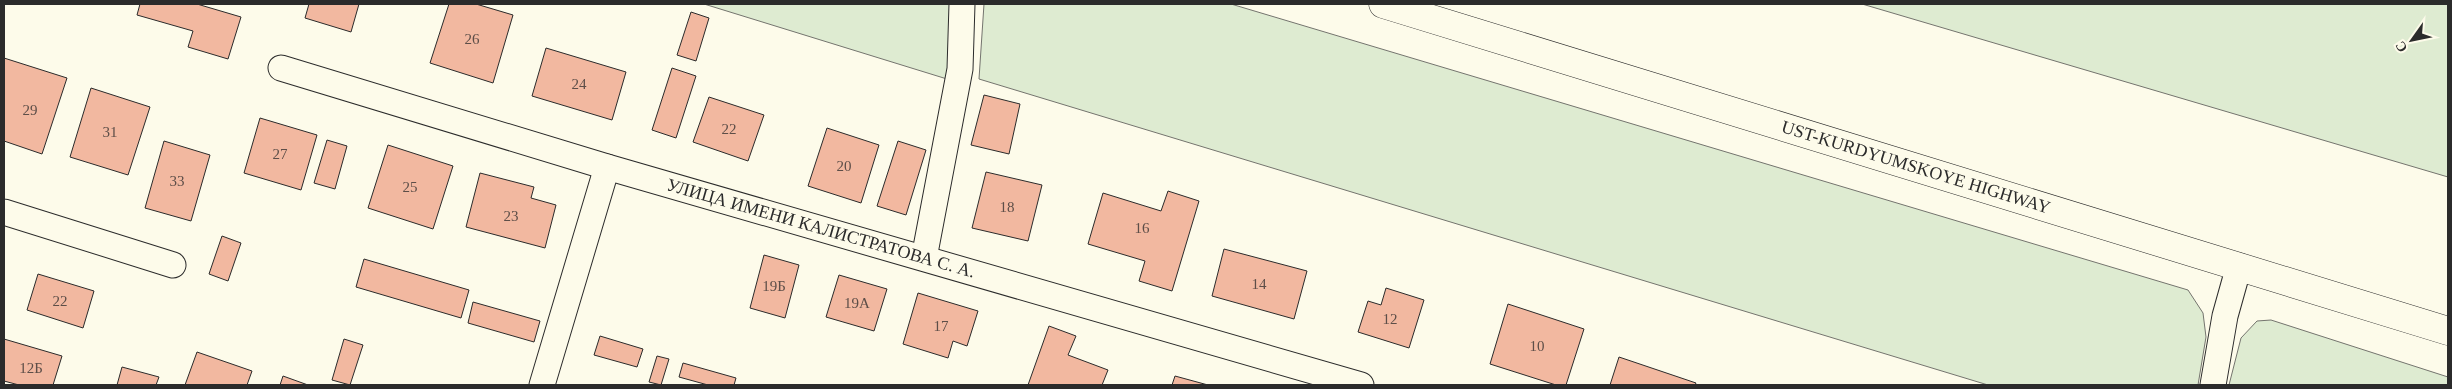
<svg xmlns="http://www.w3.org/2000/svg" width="2452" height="389" font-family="Georgia,serif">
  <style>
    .green { fill: #deebd1; stroke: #74746e }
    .building { fill: #f2b8a0; stroke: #2b2b2b }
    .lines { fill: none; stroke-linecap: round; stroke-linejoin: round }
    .street-casing { stroke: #2b2b2b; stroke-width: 27 }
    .primary-casing { stroke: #2b2b2b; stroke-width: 29 }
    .street { stroke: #fdfbea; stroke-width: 25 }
    .primary { stroke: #fdfbea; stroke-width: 28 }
    .labels { text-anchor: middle; stroke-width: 4; stroke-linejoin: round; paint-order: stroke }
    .number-label { font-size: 15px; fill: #5d4e48 }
    .street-label { font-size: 18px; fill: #2b2b2b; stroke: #fdfbea }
  </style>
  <rect width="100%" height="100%" fill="#fdfbea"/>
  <!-- green -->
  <g class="green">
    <polygon points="704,4 952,4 947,79"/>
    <polygon points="984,4 1231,4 2188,290 2203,313 2206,337 2198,385 1988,385 979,79"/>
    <polygon points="1862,4 2448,4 2448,177"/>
    <polygon points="2271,320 2448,377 2448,385 2229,385 2241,338 2257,321"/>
  </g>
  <!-- building -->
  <g class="building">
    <polygon points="140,4 197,4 241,17 228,59 188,47 193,31 137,15"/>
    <polygon points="309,4 359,4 351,32 305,18"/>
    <polygon points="449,4 476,4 513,15 493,83 430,63"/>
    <polygon points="691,12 709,18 696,61 677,55"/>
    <polygon points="546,48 626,72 612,120 532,96"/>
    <polygon points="4,58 67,78 42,154 4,141"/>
    <polygon points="672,68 696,76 676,138 652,130"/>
    <polygon points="91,88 150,107 128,175 70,157"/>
    <polygon points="984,95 1020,104 1009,154 971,145"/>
    <polygon points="709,97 764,115 748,161 693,142"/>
    <polygon points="260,118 317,135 301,190 244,173"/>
    <polygon points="827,128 879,145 861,203 808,186"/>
    <polygon points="327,140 347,146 335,189 314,183"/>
    <polygon points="164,141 210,155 191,221 145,208"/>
    <polygon points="898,141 926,150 906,215 877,206"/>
    <polygon points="388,145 453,166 433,229 368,208"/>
    <polygon points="986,172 1042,185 1028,241 972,228"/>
    <polygon points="480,173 534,187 531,198 556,205 545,248 466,227"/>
    <polygon points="1168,191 1199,201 1172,291 1139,281 1145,261 1088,244 1103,193 1161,211"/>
    <polygon points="222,236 241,243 228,281 209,274"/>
    <polygon points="1224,249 1307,271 1294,319 1212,296"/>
    <polygon points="764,255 799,265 785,318 750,308"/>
    <polygon points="364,259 469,290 461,318 356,287"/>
    <polygon points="38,274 94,291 83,328 27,310"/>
    <polygon points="839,275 887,289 874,331 826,317"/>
    <polygon points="1386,288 1424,300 1409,348 1358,332 1368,301 1381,305"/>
    <polygon points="918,293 978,311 967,346 953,341 948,358 903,344"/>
    <polygon points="473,302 540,321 534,342 468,323"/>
    <polygon points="1508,304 1584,329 1566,385 1556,385 1490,364"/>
    <polygon points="1049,326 1076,336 1068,355 1108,370 1102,385 1028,385"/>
    <polygon points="600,336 643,349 637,367 594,355"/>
    <polygon points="4,339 62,356 53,385 19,385 4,381"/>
    <polygon points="344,339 363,345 350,385 332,380"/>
    <polygon points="197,352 252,371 247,385 185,385"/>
    <polygon points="657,356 669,359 661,385 649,382"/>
    <polygon points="1619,357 1696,383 1695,385 1610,385"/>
    <polygon points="683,363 736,378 734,385 708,385 679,377"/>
    <polygon points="122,367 159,377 156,385 117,385"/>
    <polygon points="283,376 308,385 280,385"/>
    <polygon points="1175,376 1208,385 1172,385"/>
  </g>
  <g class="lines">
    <defs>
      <g id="street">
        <polyline points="281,68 607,167 1361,385"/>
        <polyline points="4,212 173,265"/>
        <polyline points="924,258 960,69 962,4"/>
        <polyline points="542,385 607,167"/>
        <polyline points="2213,385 2225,316 2239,266"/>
      </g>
      <polyline id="primary" points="1383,4 2448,331"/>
    </defs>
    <!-- street casing -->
    <use href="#street" class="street-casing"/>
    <!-- primary casing -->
    <use href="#primary" class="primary-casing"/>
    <!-- street -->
    <use href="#street" class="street"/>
    <!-- primary -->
    <use href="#primary" class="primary"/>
  </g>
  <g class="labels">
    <!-- number labels -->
    <g class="number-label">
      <text x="472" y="44">26</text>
      <text x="579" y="89">24</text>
      <text x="30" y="115">29</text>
      <text x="729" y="134">22</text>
      <text x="110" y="137">31</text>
      <text x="280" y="159">27</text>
      <text x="844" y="171">20</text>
      <text x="177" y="186">33</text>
      <text x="410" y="192">25</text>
      <text x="1007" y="212">18</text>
      <text x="511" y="221">23</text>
      <text x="1142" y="233">16</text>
      <text x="1259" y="289">14</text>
      <text x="774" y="291">19Б</text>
      <text x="60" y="306">22</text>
      <text x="857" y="308">19А</text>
      <text x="1390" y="324">12</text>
      <text x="941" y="331">17</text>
      <text x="1537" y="351">10</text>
      <text x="31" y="373">12Б</text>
    </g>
    <!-- street labels -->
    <g class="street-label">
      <text transform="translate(1916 167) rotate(17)" y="6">UST-KURDYUMSKOYE HIGHWAY</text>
      <text transform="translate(821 228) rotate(16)" y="6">УЛИЦА ИМЕНИ КАЛИСТРАТОВА С. А.</text>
    </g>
  </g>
  <!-- border -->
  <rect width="2452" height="389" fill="none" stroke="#2b2b2b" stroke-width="10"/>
  <!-- north arrow -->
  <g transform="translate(2412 40) rotate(237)" stroke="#fdfbea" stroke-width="4" paint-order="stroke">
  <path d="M0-4L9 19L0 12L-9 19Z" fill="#2b2b2b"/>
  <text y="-8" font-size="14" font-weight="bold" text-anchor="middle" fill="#2b2b2b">С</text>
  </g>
</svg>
